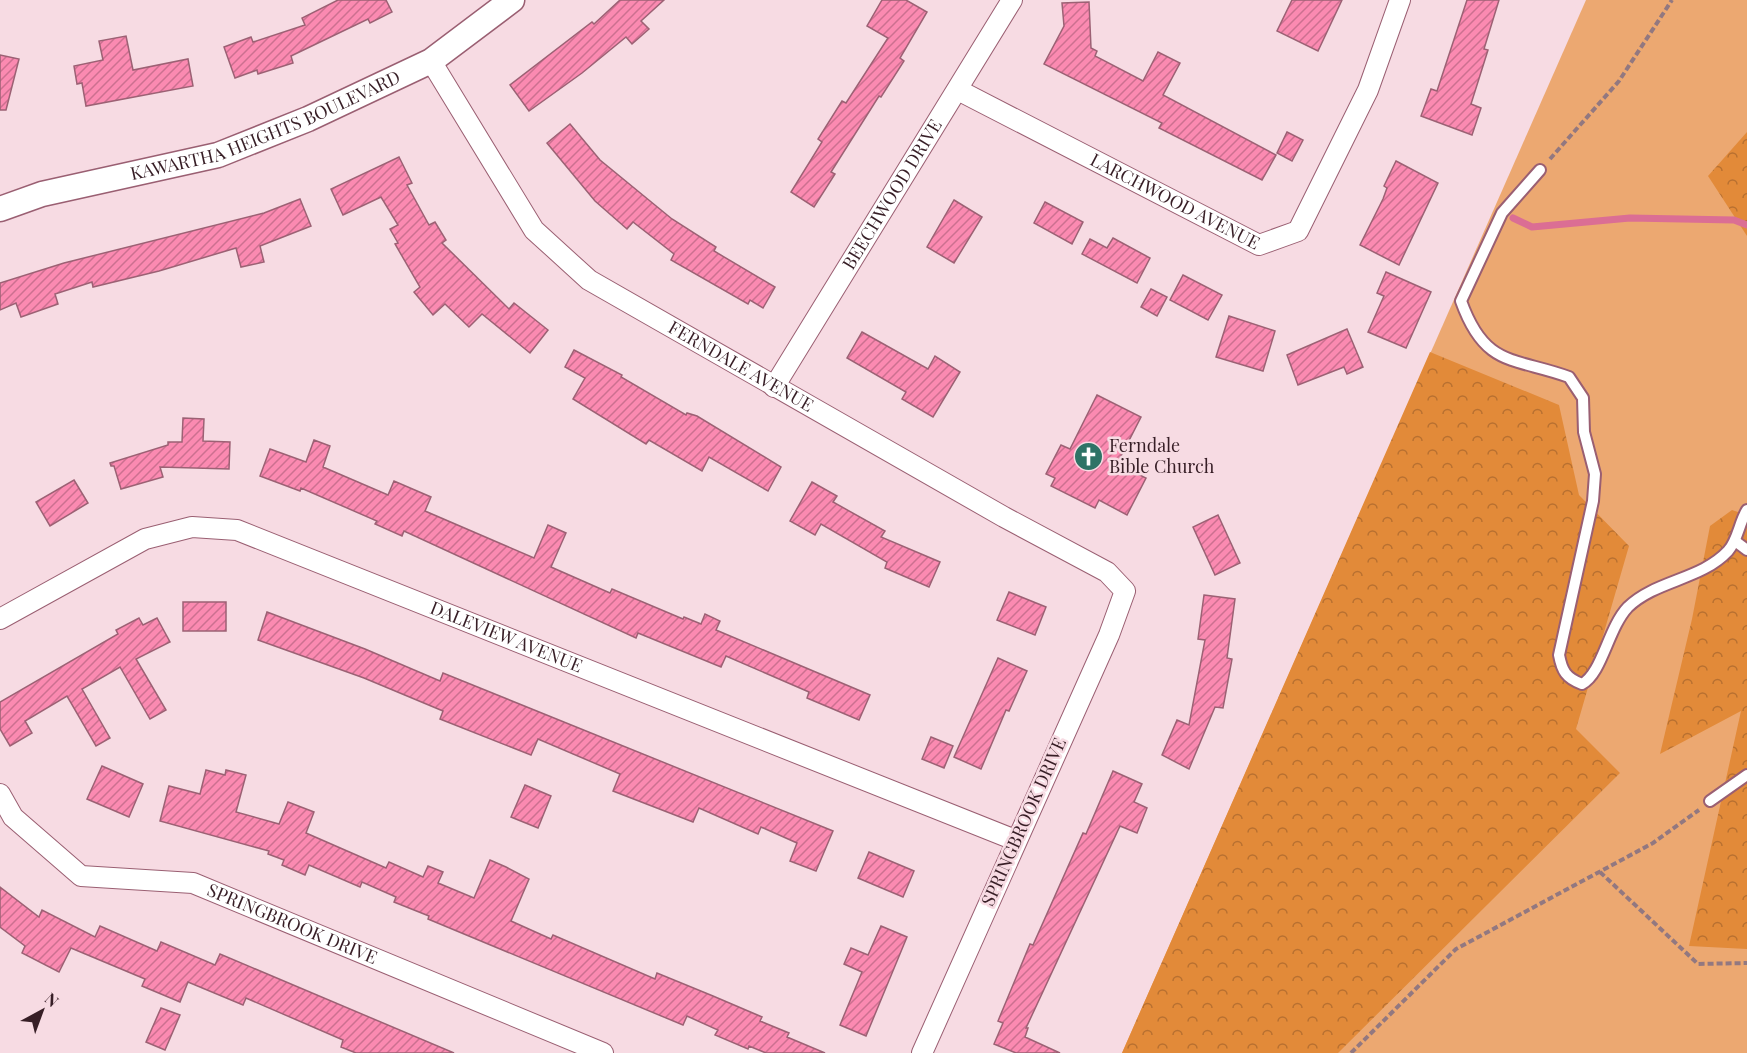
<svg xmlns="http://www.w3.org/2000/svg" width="1747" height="1053" font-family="'Playfair Display',serif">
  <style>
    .grass { fill: #eca871 }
    .forest { fill: url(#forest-crowns) }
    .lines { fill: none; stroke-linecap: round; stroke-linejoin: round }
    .stream { stroke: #db6e94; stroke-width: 7 }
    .building { fill: url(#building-hatch); stroke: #9c6174; stroke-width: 1.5 }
    .service-casing { stroke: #9a5f72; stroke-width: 14 }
    .minor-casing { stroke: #9a5f72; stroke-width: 22 }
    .tertiary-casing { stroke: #9a5f72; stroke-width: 27 }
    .path { stroke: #927880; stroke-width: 4; stroke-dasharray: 6 3; stroke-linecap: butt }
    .service { stroke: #fff; stroke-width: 10 }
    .minor { stroke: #fff; stroke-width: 20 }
    .tertiary { stroke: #fff; stroke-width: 24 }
    .labels { text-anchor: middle; stroke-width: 5; stroke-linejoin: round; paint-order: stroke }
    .street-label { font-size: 18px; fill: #371e26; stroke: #f7dbe3 }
    .poi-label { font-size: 18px; fill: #371e26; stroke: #f7dbe3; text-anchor: start }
  </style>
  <defs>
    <pattern id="forest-crowns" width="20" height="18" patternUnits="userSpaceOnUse" patternTransform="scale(1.5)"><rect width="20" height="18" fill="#e28a39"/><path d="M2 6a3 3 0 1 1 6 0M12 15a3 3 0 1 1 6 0" fill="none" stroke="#b87030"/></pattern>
    <pattern id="building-hatch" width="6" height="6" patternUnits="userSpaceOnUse" patternTransform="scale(1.5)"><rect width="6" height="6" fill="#fb8ab1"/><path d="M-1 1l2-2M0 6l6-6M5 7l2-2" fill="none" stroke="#cc7090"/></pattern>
  </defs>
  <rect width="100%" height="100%" fill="#f7dbe3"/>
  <!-- grass -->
  <polygon class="grass" points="1586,0 1747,0 1747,1053 1122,1053"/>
  <!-- forest -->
  <g class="forest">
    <polygon points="1747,132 1747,236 1708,176"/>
    <polygon points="1430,352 1559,405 1579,495 1629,546 1576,729 1620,773 1338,1053 1122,1053"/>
    <polygon points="1732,510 1747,515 1747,949 1689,946 1741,711 1660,754 1692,619 1710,526"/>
  </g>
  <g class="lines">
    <!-- stream -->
    <polyline class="stream" points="1513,218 1532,227 1630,218 1734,220 1747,225"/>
  </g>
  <!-- building -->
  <g class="building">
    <polygon points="338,0 386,0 392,12 370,23 368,19 291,56 293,63 258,74 257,70 235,78 224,47 251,37 253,42 305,25 302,18"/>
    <polygon points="620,0 664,0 641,21 649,29 632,44 626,37 582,73 529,111 510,85 592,22 594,24"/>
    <polygon points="882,0 906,0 927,12 900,58 904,61 881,97 879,96 831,172 835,174 814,207 791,192 822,142 818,139 842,101 846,103 888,38 867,26"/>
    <polygon points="1292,0 1342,0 1318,51 1277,31"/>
    <polygon points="1467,0 1499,0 1484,49 1488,50 1471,104 1481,108 1472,135 1421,116 1431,89 1437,91"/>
    <polygon points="1089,2 1091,48 1097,51 1095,56 1143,81 1158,52 1180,63 1163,95 1276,155 1262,180 1159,128 1162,123 1044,64 1064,26 1062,3"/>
    <polygon points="126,36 133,70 188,59 193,86 86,106 82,83 77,84 74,66 103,60 99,41"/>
    <polygon points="0,55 19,59 6,110 0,110"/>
    <polygon points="570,124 600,160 672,219 716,247 714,251 775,287 763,308 750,300 748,304 671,260 674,254 633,222 627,229 595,201 547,143"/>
    <polygon points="1287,132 1303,140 1292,161 1277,153"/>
    <polygon points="399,157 412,183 407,185 429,225 435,222 446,240 442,243 509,309 514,303 548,330 530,353 482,314 469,327 445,304 433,315 414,292 420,287 395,244 398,243 390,229 398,225 381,197 343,215 331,189"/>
    <polygon points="1396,161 1438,183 1399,265 1360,245 1383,199 1387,188 1384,186"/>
    <polygon points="300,199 311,226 260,246 264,262 241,267 236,248 159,271 93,287 92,282 55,294 58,304 21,317 16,303 0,310 0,283 64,263 264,213"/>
    <polygon points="954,200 982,217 954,263 927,247"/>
    <polygon points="1045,202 1083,222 1072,244 1034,223"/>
    <polygon points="1113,238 1150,258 1137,283 1082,254 1090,239 1107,248"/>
    <polygon points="1386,272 1431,292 1406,348 1368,332 1384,296 1377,293"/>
    <polygon points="1183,275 1222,295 1208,320 1170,300"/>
    <polygon points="1151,289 1167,297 1157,316 1141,307"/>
    <polygon points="1229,316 1275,331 1263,371 1216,357"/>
    <polygon points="1347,329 1363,367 1347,374 1344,367 1298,385 1287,355"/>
    <polygon points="862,332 928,369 935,356 960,372 933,417 902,399 906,392 847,358"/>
    <polygon points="574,350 622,375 621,377 686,415 687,413 697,416 781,467 768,491 709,457 702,471 649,440 646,444 573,399 585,378 565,367"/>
    <polygon points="1097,395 1141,417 1117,464 1146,478 1127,515 1099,500 1095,508 1051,486 1055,478 1046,474 1061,445 1070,449"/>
    <polygon points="183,418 204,419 203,441 230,442 229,469 160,467 163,477 121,489 114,466 111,466 110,463 168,445 168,442 182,442"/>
    <polygon points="314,440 330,446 323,467 388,495 394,481 431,497 425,511 534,558 548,525 566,533 551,567 610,593 612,589 683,619 684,617 701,624 705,614 720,621 716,630 870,695 859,720 807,698 809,692 726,656 721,667 638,633 636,638 404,531 402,536 375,524 377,521 301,488 300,491 260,476 270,449 306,462"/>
    <polygon points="74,480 88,503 50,526 36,502"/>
    <polygon points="812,482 837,496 833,502 885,531 881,537 940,562 929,587 885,568 887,562 821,524 815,535 790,521"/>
    <polygon points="1218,515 1240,563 1215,575 1193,527"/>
    <polygon points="1009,592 1046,607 1035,635 997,620"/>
    <polygon points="1204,595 1235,599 1227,658 1232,659 1223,708 1215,707 1189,769 1162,755 1177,720 1189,725 1205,640 1198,639"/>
    <rect x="183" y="602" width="43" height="29"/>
    <polygon points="267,612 365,649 440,681 443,673 833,831 816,871 790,861 797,843 761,827 758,834 699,808 693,822 613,791 620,774 538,739 531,755 440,719 443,711 364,678 258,640"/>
    <polygon points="139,618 143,625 157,618 170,642 136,659 166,710 150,719 120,667 82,689 110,738 96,746 67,696 25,721 32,733 10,746 0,729 0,702 118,634 116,630"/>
    <polygon points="998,658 1027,671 1009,711 1006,710 981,769 954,757"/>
    <polygon points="931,737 953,746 944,768 922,759"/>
    <polygon points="102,766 143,784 129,817 87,799"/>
    <polygon points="206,770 225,775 226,770 246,775 236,812 279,824 288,802 314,812 306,833 386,868 389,862 423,877 428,866 443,872 438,883 474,898 490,860 506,867 529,879 511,921 551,939 553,935 655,979 657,973 713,996 762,1017 760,1021 789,1033 787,1037 825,1053 766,1053 749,1046 748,1049 715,1035 718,1030 687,1016 683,1025 428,919 429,916 394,902 396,897 362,882 360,887 309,865 305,875 282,865 284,860 268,854 269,851 160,821 169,786 200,794"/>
    <polygon points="1113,771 1142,784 1134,802 1147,808 1137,833 1120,826 1026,1028 1028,1028 1025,1037 1060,1053 1016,1053 994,1044 1003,1023 998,1021 1030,944 1033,945 1083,833 1086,834"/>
    <polygon points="525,785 551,796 538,828 511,817"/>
    <polygon points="869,852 914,871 903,897 858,878"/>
    <polygon points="0,887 39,917 42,910 95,937 100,926 157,951 161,942 215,965 220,954 454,1053 356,1053 341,1047 343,1040 246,998 243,1005 188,982 180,1002 142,986 145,979 71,948 59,972 22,953 25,946 0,927"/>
    <polygon points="881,926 907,937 866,1036 840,1025 862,972 844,964 851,948 868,955"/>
    <polygon points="161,1008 180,1015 165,1050 146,1042"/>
  </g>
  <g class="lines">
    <defs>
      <g id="service">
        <path d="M1540 170 1502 213 1461 301C1485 368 1514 357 1569 377L1583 398 1584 432 1595 474 1593 501 1559 655C1562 671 1566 678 1582 684 1602 674 1608 628 1628 607 1656 580 1701 580 1728 551 1738 540 1739 523 1747 510"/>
        <polyline points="1735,541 1747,550"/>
        <polyline points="1710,801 1747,775"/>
      </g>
      <g id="minor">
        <path id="s1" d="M431 61 534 230 589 280 1004 517 1107 572 1125 591 1109 635 922 1053"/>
        <path id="s2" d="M958 90 1259 245 1298 231 1368 90 1400 0"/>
        <path id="s3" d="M774 387 1012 0"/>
        <path id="s4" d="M0 619 145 539 192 527 237 530 1015 840"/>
        <path id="s5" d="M0 794 13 817 81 876 193 883 603 1053"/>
      </g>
      <g id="tertiary">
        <path id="s6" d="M0 209 42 194 218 155 308 119 431 61 512 0"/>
      </g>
    </defs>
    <!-- service casing -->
    <use href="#service" class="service-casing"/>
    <!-- minor casing -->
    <use href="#minor" class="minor-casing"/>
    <!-- tertiary casing -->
    <use href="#tertiary" class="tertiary-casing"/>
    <!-- path -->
    <g class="path">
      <polyline points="1550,159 1619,81 1672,0"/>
      <polyline points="1600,872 1698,964 1747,963"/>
      <polyline points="1351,1053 1456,949 1653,843 1699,810"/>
    </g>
    <!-- service -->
    <use href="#service" class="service"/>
    <!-- minor -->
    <use href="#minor" class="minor"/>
    <!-- tertiary -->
    <use href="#tertiary" class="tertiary"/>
  </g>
  <!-- icons -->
  <defs>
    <symbol id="church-disc" viewBox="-11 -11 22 22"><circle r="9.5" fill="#2e7366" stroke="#f7dbe3"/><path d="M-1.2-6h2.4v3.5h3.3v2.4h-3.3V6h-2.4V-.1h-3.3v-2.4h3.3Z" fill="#fff"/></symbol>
  </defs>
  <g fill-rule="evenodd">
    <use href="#church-disc" x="1072" y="440" width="33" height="33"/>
  </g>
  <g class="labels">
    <!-- street labels -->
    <g class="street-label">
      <text dy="6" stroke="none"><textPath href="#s6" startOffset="279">KAWARTHA HEIGHTS BOULEVARD</textPath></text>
      <text dy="6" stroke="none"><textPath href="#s3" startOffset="226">BEECHWOOD DRIVE</textPath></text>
      <text dy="6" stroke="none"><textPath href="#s2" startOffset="244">LARCHWOOD AVENUE</textPath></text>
      <text dy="6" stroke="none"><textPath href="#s1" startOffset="447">FERNDALE AVENUE</textPath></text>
      <text dy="6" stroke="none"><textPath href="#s4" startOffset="549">DALEVIEW AVENUE</textPath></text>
      <text transform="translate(1024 822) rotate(-66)" y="6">SPRINGBROOK DRIVE</text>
      <text dy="6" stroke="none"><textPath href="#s5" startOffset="336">SPRINGBROOK DRIVE</textPath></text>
    </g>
    <!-- poi labels -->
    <g class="poi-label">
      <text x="1109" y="452">Ferndale<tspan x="1109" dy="21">Bible Church</tspan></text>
    </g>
  </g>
  <!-- north arrow -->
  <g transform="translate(42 1011) rotate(41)" stroke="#f7dbe3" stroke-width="4.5" paint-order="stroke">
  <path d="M0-4.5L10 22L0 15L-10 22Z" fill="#371e26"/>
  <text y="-9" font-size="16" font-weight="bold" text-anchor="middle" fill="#371e26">N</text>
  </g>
</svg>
